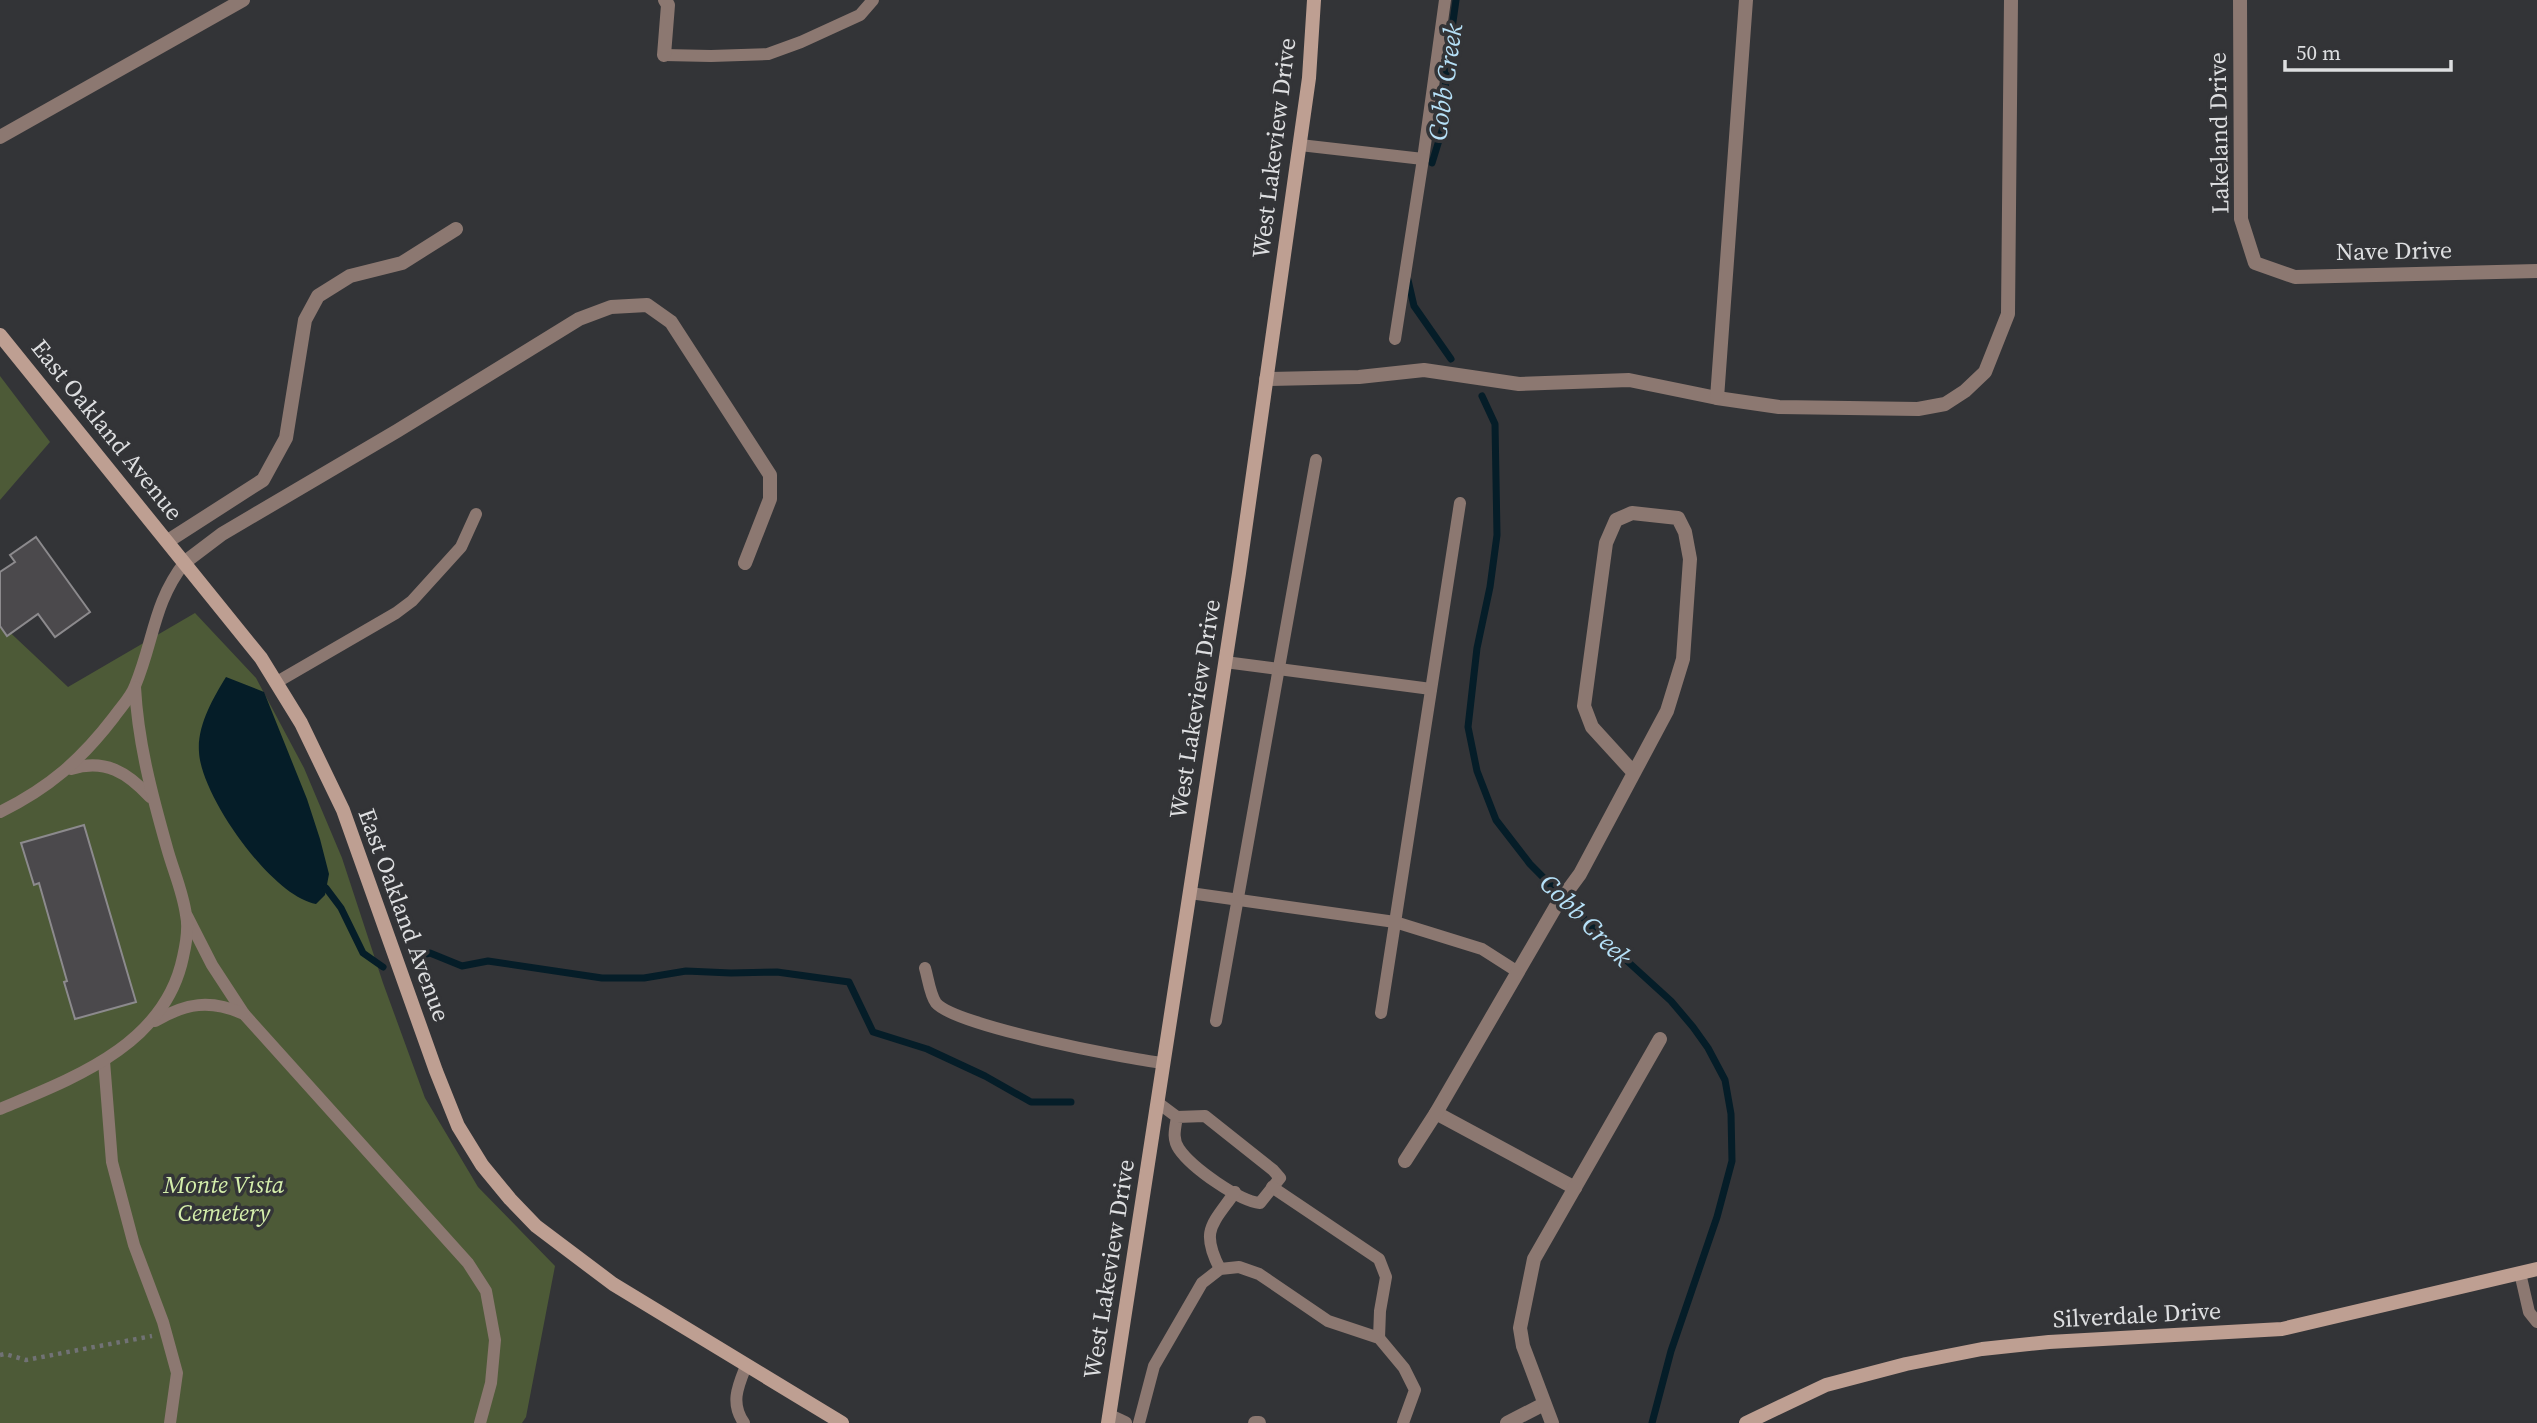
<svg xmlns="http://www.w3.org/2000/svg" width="2537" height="1423" font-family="'Source Serif 4',serif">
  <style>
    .green { fill: #4d5a37 }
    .water { fill: #051d28 }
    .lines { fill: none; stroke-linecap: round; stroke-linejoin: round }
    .stream { stroke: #051d28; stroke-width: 7 }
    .building { fill: #4b494c; stroke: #8c8a8d; stroke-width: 2 }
    .path { stroke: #717275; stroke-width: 4.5; stroke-dasharray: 3.5 5; stroke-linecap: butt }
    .lane { stroke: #8c7871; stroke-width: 12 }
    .street { stroke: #8c7871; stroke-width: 14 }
    .secondary { stroke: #be9f92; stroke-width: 14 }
    .labels { text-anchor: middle; stroke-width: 7; stroke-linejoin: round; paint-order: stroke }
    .street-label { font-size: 24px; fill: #dddee0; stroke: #333437 }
    .park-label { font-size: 24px; font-style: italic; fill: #d4eeab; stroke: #333437 }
    .water-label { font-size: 26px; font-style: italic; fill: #b6e1f8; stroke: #333437 }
  </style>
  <rect width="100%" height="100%" fill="#333437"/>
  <!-- green -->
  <g class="green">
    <polygon points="0,376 50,442 0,500"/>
    <polygon points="195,613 256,678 304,768 342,858 383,983 425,1098 478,1187 555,1266 526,1417 522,1423 0,1423 0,623 68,687"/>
  </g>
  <!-- water -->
  <path class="water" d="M226 677 264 692 307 799 320 839 329 874 325 895 316 904C272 897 201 796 199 752 197 726 213 698 226 677Z"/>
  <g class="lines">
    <!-- stream -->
    <g class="stream">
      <polyline points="1432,163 1444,124 1446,72 1456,0"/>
      <polyline points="1408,280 1414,306 1451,359"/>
      <polyline points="1482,396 1495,424 1497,535 1490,587 1477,648 1468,727 1477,771 1496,820 1530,864 1614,949 1671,1001 1693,1027 1708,1048 1725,1080 1731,1114 1732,1161 1717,1217 1671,1351 1652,1423"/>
      <polyline points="326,888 341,908 363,953 383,967"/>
      <polyline points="417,957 430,953 462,966 488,961 602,978 644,978 686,971 731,973 777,972 849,982 873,1032 927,1049 985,1076 1031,1102 1071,1102"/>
    </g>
  </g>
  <!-- building -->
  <g class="building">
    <polygon points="36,537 90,612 55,637 38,614 7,636 0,626 0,572 15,562 10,555"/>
    <polygon points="84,825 136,1002 75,1019 64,982 67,981 39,883 34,885 21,843"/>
  </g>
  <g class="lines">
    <!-- path -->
    <polyline class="path" points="0,1355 5,1354 26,1360 152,1336"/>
    <!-- lane -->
    <g class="lane">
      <polyline points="664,55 711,56 768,54 801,42 860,15 873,0"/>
      <polyline points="1300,145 1423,159 1445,0"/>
      <polyline points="1395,339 1423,159"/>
      <polyline points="1225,662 1431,689"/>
      <polyline points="277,682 396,613 412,601 461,547 476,514"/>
      <path d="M71 769C105 758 128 773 150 797"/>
      <path d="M0 812C49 788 81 760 114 717 121 707 131 697 135 686 154 641 153 603 185 562"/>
      <polyline points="1190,893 1395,922 1482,949 1518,972"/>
      <polyline points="187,916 212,965 244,1014 468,1263 486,1291 495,1340 491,1383 480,1423"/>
      <path d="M925 968C928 978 930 995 936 1003 955 1026 1128 1059 1163 1063"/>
      <polyline points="1381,1013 1460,503"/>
      <path d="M155 1021C186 1003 210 999 244 1014"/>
      <polyline points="1216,1021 1316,460"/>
      <polyline points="104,1061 112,1162 134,1245 163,1322 177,1373 170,1423"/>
      <path d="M1157 1102 1177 1117C1175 1129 1172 1139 1179 1149 1192 1168 1239 1201 1260 1203L1280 1178 1273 1170 1205 1116 1177 1117"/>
      <path d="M0 1109C74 1078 165 1045 183 957 186 944 189 928 186 915 183 892 173 870 167 848 152 795 138 743 135 687"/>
      <polyline points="1272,1187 1379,1259 1386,1277 1380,1311 1379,1338"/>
      <path d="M1220 1269C1200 1230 1212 1225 1235 1192"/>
      <polyline points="2520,1273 2529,1312 2537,1322"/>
      <path d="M744 1423C730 1403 738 1386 746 1366"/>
      <polyline points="1139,1423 1154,1366 1202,1283 1220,1269 1239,1267 1259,1274 1328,1321 1379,1338 1404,1368 1415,1390 1403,1423"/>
    </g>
    <!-- street -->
    <g class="street">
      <polyline points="2240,0 2241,219 2255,263 2295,277 2537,271"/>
      <polyline points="664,55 668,5 665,0"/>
      <polyline points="0,137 243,0"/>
      <polyline points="1266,379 1359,377 1424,370 1519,384 1629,380 1717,398 1779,407 1918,409 1945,404 1965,391 1985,372 2008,314 2011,0"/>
      <polyline points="1717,398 1746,0"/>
      <polyline points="168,541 263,480 286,438 305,320 318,296 350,276 402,263 456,229"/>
      <polyline points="185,562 222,534 397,431 579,319 611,307 647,305 671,322 770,475 770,499 745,563"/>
      <polyline points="1436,1113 1575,1188"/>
      <polyline points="1405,1161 1436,1113 1555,908 1580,874 1667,711 1683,659 1690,559 1685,532 1678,518 1632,513 1616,520 1606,543 1584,706 1592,727 1634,773"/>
      <polyline points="1110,1416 1125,1423"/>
      <polyline points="1255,1423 1259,1423"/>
      <polyline points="1507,1423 1544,1404"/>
      <polyline points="1552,1423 1523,1346 1520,1328 1534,1259 1660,1039"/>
    </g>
    <!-- secondary -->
    <g class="secondary">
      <polyline points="0,335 261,658 301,723 343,810 436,1071 458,1126 482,1165 510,1199 536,1226 613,1284 842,1423"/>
      <polyline points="1108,1423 1239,573 1309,78 1314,0"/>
      <polyline points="1746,1423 1826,1385 1906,1364 1982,1349 2049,1342 2282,1329 2537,1269"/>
    </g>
  </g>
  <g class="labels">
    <!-- street labels -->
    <g class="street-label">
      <text transform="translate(2219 133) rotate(-91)" y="8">Lakeland Drive</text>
      <text transform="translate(1274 148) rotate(-83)" y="8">West Lakeview Drive</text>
      <text transform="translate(2394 251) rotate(-1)" y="8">Nave Drive</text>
      <text transform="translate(107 430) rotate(51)" y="8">East Oakland Avenue</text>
      <text transform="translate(1195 709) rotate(-81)" y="8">West Lakeview Drive</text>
      <text transform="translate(404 915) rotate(70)" y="8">East Oakland Avenue</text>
      <text transform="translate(1109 1269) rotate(-81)" y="8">West Lakeview Drive</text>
      <text transform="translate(2137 1315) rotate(-3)" y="8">Silverdale Drive</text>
    </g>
    <!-- park labels -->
    <g class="park-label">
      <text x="224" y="1193">Monte Vista<tspan x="224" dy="28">Cemetery</tspan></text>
    </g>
    <!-- water labels -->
    <g class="water-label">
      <text transform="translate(1445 82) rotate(-82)" y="9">Cobb Creek</text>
      <text transform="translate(1586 920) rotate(45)" y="9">Cobb Creek</text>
    </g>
  </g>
  <!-- scale -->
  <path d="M2285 60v10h166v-10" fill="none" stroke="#dddee0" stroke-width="3.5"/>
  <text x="2296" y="60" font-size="21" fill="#dddee0" stroke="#333437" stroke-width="5" paint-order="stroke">50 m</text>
</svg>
